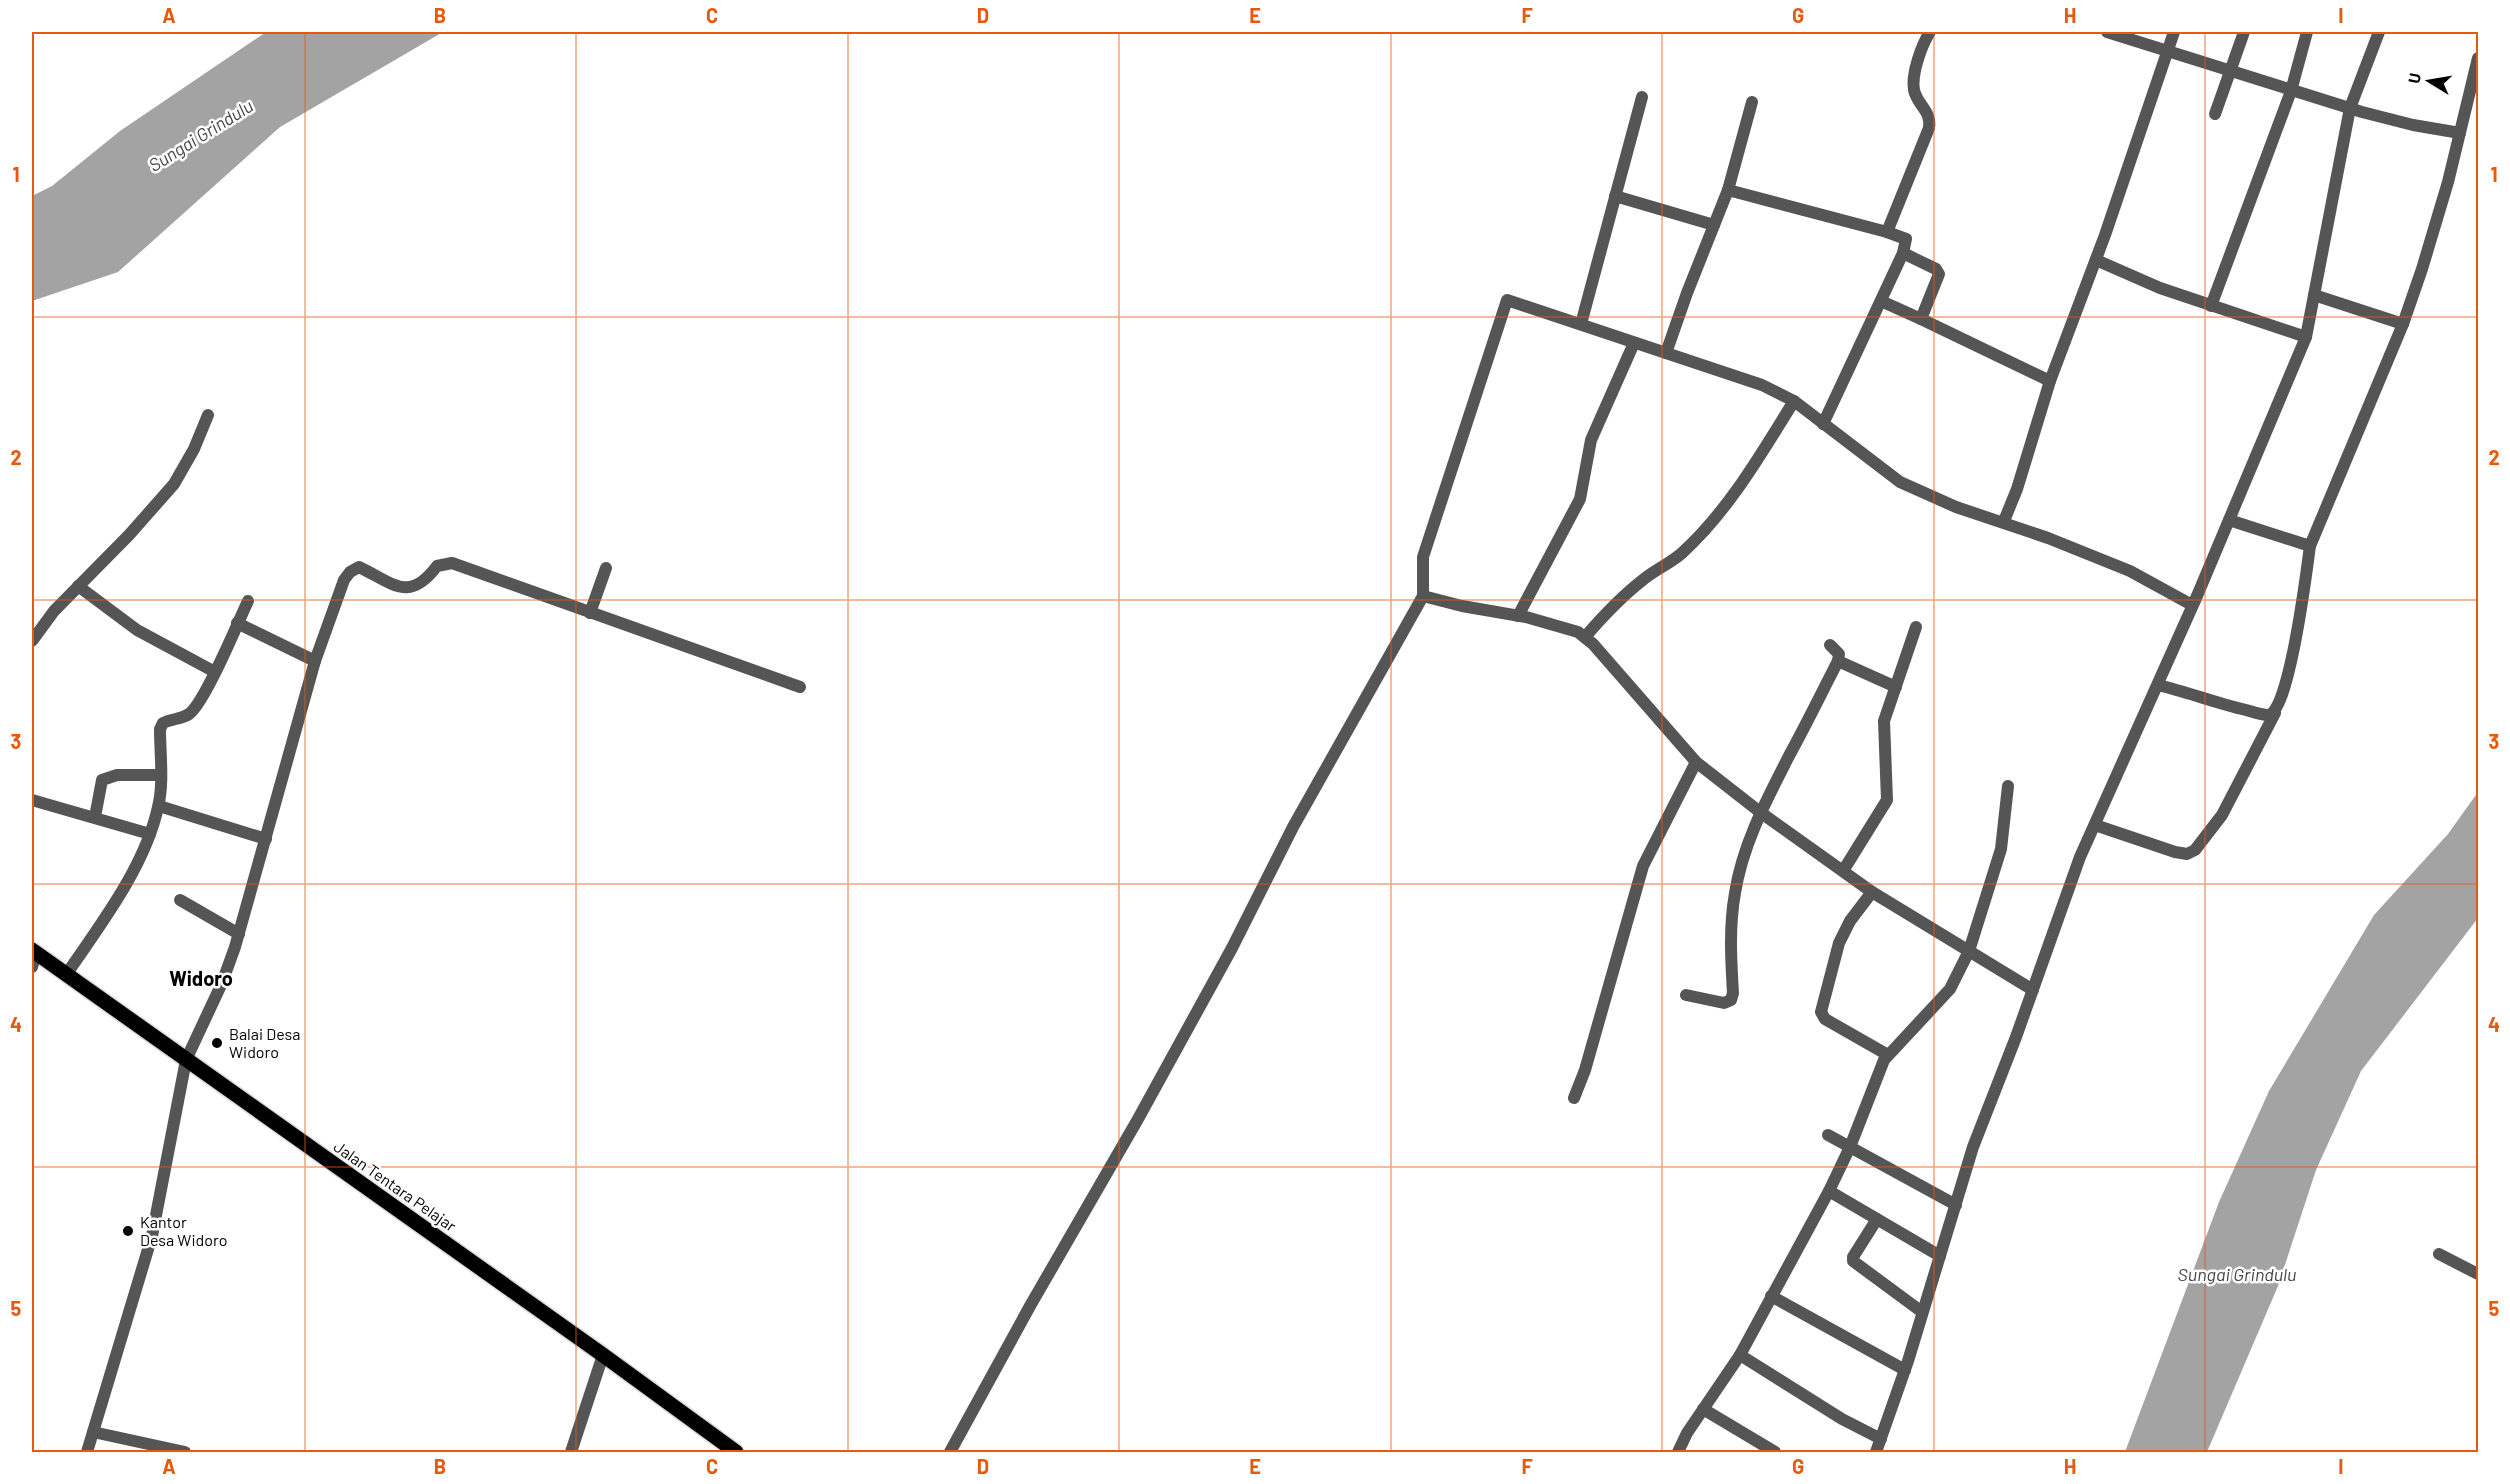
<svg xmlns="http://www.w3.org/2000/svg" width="2510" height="1484" font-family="Barlow,sans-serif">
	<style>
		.water { fill: #a3a3a3 }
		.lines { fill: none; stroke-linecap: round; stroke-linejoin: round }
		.primary-casing { stroke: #dbdbdb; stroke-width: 18 }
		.street { stroke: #555; stroke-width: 12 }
		.primary { stroke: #000; stroke-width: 15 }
		.grid { fill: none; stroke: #e8590c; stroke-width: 1.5; stroke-opacity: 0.55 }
		.poi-dot { fill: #000; stroke: #fff; stroke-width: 2 }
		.labels { text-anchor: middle; stroke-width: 5; stroke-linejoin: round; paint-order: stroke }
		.poi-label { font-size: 16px; fill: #000; stroke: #fff; text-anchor: start }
		.street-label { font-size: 16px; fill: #000; stroke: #fff }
		.water-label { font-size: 18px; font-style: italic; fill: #444; stroke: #fff }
		.quarter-label { font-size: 20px; font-weight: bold; fill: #000; stroke: #fff }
		.neatline { fill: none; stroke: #e8590c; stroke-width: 2 }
		.grid-label { font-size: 20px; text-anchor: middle; font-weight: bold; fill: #e8590c }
	</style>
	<rect width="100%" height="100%" fill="#fff"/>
	<g class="water">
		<path d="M266 32H443L280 127 118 272 32 301V196L52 186 120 131Z"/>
		<path d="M2478 792V918L2361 1071 2316 1170 2278 1286 2207 1452H2125L2219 1202 2269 1091 2374 915 2448 834Z"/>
	</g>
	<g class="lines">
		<defs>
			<path id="primary" d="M32 950 603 1355 736 1452"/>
		</defs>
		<use href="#primary" class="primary-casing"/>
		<g class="street">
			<path d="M2107 32 2362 112 2413 125 2460 133"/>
			<path d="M2215 114 2244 32"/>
			<path d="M1728 190 1887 232 1906 239 1903 253 1823 424"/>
			<path d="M1615 196 1714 225"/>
			<path d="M1887 232 1929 128C1932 111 1917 105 1914 90 1911 74 1922 44 1930 32"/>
			<path d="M1903 253 1936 269 1939 274 1921 319 2050 381"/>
			<path d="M2096 260 2160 288 2306 337"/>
			<path d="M2314 295 2403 324"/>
			<path d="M1881 301 1921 319"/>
			<path d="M2211 306 2291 91 2307 32"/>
			<path d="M1581 324 1642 97"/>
			<path d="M1666 353 1687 293 1728 190 1752 102"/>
			<path d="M2229 520 2310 546 2403 324 2422 269 2448 182 2478 58"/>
			<path d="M2004 521 2017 489 2050 381 2105 235 2174 32"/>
			<path d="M78 586 137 630 215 672"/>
			<path d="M1423 596 1462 606 1526 617 1578 632 1593 644 1696 762 1760 812 1872 892 2033 990"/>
			<path d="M590 613 606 568"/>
			<path d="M1518 616 1580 499 1591 440 1634 343"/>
			<path d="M237 623 315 661"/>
			<path d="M1585 637C1603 616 1622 596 1644 579 1656 569 1671 563 1682 553 1729 510 1761 454 1794 401"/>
			<path d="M32 641 54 611 129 535 174 484 194 449 208 415"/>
			<path d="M1830 645 1839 654 1838 661"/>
			<path d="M2158 685C2187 692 2216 703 2246 710 2253 712 2261 715 2268 715 2289 715 2307 568 2310 546"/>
			<path d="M32 800 150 834"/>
			<path d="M159 806 266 839"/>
			<path d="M95 817 102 780 117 775H160"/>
			<path d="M2095 825 2175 852 2187 854 2195 850 2222 815 2275 713"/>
			<path d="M1843 871 1887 800 1884 721 1916 627"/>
			<path d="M1872 892 1850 921 1839 943 1821 1012 1825 1019 1888 1055"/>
			<path d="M180 900 239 934"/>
			<path d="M32 967 36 953"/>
			<path d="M66 975C100 925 145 867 158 807 164 783 160 754 160 729L163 723C171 719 182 719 189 714 205 703 238 622 248 601"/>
			<path d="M1686 995 1724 1003 1731 1000 1733 993C1731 960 1729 926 1735 893 1743 843 1767 799 1790 754 1807 723 1822 692 1838 661L1896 687"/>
			<path d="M1574 1098 1585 1070 1643 866 1696 762"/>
			<path d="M1828 1135 1956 1205"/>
			<path d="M1829 1191 1940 1256"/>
			<path d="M1877 1219 1853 1257V1261L1922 1312"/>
			<path d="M2439 1254 2478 1274"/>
			<path d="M1771 1296 1905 1370"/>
			<path d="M1740 1355 1842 1419 1881 1439"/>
			<path d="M1703 1409 1775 1452"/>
			<path d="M93 1432 185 1452"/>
			<path d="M87 1452 152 1236 186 1060 222 983 235 947 315 661 344 580 350 572 359 567C394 584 409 603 437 566L452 563 800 687"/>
			<path d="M571 1452 603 1355"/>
			<path d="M950 1452 1030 1306 1138 1119 1232 948 1293 827 1423 596V557L1507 300 1762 385 1794 401 1900 482 1956 507 2048 538 2130 571 2192 605"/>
			<path d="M1678 1452 1687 1433 1740 1355 1829 1191 1850 1147 1884 1060 1950 989 1969 951 2001 849 2008 786"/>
			<path d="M1876 1452 1908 1361 1973 1147 2016 1037 2080 857 2197 596 2306 337 2350 108 2379 32"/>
		</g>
		<use href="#primary" class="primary"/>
	</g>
	<path class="grid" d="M305 32V1452M576 32V1452M848 32V1452M1119 32V1452M1391 32V1452M1662 32V1452M1934 32V1452M2205 32V1452M32 317H2478M32 600H2478M32 884H2478M32 1167H2478"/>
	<g class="poi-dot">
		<circle cx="217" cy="1043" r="6"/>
		<circle cx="128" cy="1231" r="6"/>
	</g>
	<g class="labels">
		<g class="poi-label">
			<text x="229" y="1040">Balai Desa<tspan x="229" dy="18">Widoro</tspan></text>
			<text x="140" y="1228">Kantor<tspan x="140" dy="18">Desa Widoro</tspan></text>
		</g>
		<g class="street-label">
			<text transform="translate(395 1186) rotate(35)" y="6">Jalan Tentara Pelajar</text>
		</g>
		<g class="water-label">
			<text transform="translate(201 136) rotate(-32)" y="6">Sungai Grindulu</text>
			<text x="2237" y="1281">Sungai Grindulu</text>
		</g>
		<g class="quarter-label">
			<text x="201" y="986">Widoro</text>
		</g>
	</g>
	<rect width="2510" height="1484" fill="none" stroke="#ffffff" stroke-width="66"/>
	<g transform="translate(2429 81) rotate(281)" stroke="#ffffff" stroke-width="4.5" paint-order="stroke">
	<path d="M0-4.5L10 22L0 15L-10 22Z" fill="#000000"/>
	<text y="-9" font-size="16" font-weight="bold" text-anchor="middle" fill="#000000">U</text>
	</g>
	<rect x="33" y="33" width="2444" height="1418" class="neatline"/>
	<g class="grid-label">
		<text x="169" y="23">A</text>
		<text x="440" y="23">B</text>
		<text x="712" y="23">C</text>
		<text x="983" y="23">D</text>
		<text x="1255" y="23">E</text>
		<text x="1527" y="23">F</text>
		<text x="1798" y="23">G</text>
		<text x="2070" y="23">H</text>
		<text x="2341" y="23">I</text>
		<text x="16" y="182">1</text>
		<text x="2494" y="182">1</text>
		<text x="16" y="465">2</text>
		<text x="2494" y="465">2</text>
		<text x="16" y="749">3</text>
		<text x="2494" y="749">3</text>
		<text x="16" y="1032">4</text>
		<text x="2494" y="1032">4</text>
		<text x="16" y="1316">5</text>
		<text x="2494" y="1316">5</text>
		<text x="169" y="1474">A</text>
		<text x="440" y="1474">B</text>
		<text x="712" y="1474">C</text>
		<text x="983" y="1474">D</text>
		<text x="1255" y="1474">E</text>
		<text x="1527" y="1474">F</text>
		<text x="1798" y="1474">G</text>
		<text x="2070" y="1474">H</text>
		<text x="2341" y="1474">I</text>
	</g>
</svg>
